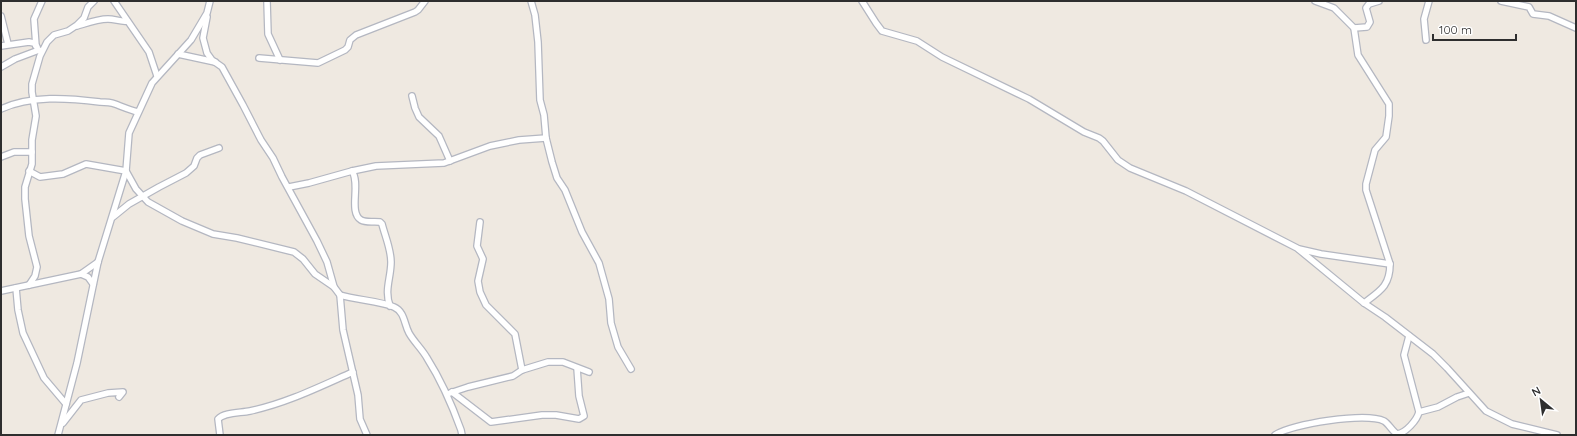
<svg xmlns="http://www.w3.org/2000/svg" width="1577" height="436" font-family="Quicksand,sans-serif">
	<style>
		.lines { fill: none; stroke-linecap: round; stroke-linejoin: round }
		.street-casing { stroke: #b4b7c1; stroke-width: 8 }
		.street { stroke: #fff; stroke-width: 5.5 }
	</style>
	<rect width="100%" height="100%" fill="#efe9e1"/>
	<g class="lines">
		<defs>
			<g id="street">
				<path d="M114 1 149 52 157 76"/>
				<path d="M267 1 268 34 280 60"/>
				<path d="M531 1 535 15 538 42 540 100 544 115 546 138 552 162 557 178 565 190 582 232 599 263 609 299 611 323 618 347 631 369"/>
				<path d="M862 1 876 23 882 31 917 41 942 57 1029 99 1084 132 1099 138 1103 141 1118 160 1130 168 1186 191 1297 248 1364 303 1385 317 1433 354 1447 368 1486 411 1512 424 1557 435"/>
				<path d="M1315 1 1334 8 1354 28 1358 55 1389 104V116L1386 137 1375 150 1366 184V190L1390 264C1390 286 1380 291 1364 303"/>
				<path d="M1501 1 1529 7 1533 14 1549 16 1576 28"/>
				<path d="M1 16 8 44"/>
				<path d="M207 17 203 38 207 53 212 60 222 67 243 105 261 140 273 158 282 177 317 241 327 262 334 287 340 295 343 330 358 395 360 419 367 435"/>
				<path d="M77 26C87 23 98 19 108 19 115 19 121 22 127 21"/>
				<path d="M1354 28 1367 27 1370 22 1366 8 1369 4 1379 1"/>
				<path d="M1426 40 1424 19 1429 1"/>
				<path d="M1 46 29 42 34 43 37 47"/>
				<path d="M36 46 34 19 42 1"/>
				<path d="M178 54 215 62"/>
				<path d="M259 58 318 63 345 50 348 47 350 40 356 35 415 12 418 10 425 1"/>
				<path d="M1 67 15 59 39 50"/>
				<path d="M412 96 415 108 419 117 439 136 450 161"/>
				<path d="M1 109C31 95 68 98 100 102 104 102 110 102 115 104 123 107 130 110 138 112"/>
				<path d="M1 157 14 152H32"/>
				<path d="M29 171 40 177 63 174 86 164 126 171 136 189 148 202 182 221 213 234 237 238 294 252 303 259 315 274 334 287"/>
				<path d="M352 171C361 184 348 212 361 220 366 223 374 221 380 222L382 224C385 236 391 249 391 262 391 278 384 290 390 306"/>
				<path d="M289 187 309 183 352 171 376 166 444 163 490 146 519 140 546 138"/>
				<path d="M113 217 129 204 159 187 186 173 194 166 197 158 200 155 219 148"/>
				<path d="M480 222 477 246 483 259 478 281 480 292 486 305 515 334 522 370"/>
				<path d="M1299 249 1321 254 1390 264"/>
				<path d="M81 274 88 277 93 284"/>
				<path d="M29 285 35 276 37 267 29 236 25 199V187L32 164V140L36 116 32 92V84L40 56 47 42 54 35 68 31 77 25 84 18 88 7 94 1"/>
				<path d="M16 288 18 310 23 333 44 378 66 404"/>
				<path d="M1 291 81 274 98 262"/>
				<path d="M340 295C356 300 380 301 394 307 405 312 404 324 409 333 414 342 422 349 427 358 441 380 452 405 461 430L462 435"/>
				<path d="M452 392 491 422 542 415H556L579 419 584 416 579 396 577 368"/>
				<path d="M450 393 468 387 513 376 522 370 548 362H563L589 372"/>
				<path d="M1419 412 1438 407 1457 397 1469 393"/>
				<path d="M63 423 81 400 108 393 123 392 119 397"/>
				<path d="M58 435 77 363 98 262 126 171 129 133 152 83 191 40 207 13 210 1"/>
				<path d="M220 435 218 419C224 412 241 413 250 411 287 403 319 387 353 372"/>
				<path d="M1275 435C1291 424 1366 412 1384 421 1389 424 1392 431 1397 434 1406 433 1417 420 1419 412L1404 355 1409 336"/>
			</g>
		</defs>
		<use href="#street" class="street-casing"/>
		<use href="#street" class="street"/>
	</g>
	<rect width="1577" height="436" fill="none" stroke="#2e2e2e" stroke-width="4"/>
	<g transform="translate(1541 400) rotate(331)" stroke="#ffffff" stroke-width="3" paint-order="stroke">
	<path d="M0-3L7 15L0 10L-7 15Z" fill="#2e2e2e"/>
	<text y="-6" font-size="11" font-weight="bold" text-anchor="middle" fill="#2e2e2e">N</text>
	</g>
	<path d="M1433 34v6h83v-6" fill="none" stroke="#2e2e2e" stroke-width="2"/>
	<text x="1439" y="34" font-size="12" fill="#2e2e2e" stroke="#ffffff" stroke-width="3" paint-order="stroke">100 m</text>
</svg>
